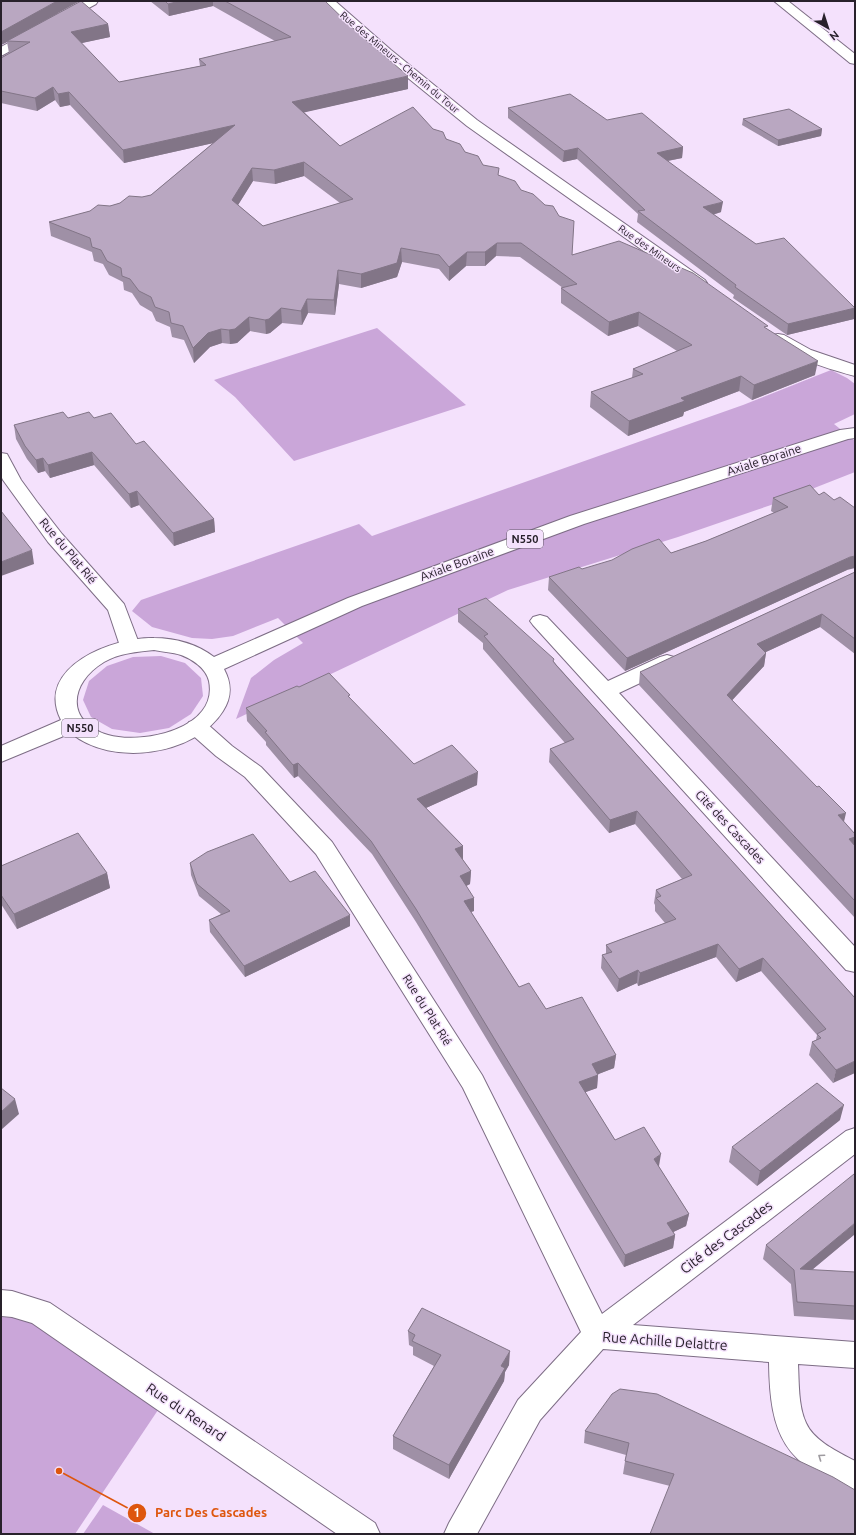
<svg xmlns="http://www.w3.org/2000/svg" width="856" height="1535" font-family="Ubuntu,sans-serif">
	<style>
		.green { fill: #caa6d9 }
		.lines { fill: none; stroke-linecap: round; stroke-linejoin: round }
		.minor-casing { stroke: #7d6d85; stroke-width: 2 }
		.primary-casing { stroke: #7d6d85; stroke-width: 2 }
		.minor { fill: #fff; fill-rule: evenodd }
		.primary { fill: #fff; fill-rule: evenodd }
		.wall { fill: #9f90a6; fill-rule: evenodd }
		.shaded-wall { fill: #827587 }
		.building { fill: #b9a7c1; stroke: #827587; fill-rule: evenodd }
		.oneway { stroke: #9e9ba0 }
		.labels { text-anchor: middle; stroke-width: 3; stroke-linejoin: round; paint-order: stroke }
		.far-street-label { font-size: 10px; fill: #28212b; stroke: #f4e1fc }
		.shield { fill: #f4e1fc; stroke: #655b6a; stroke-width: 1 }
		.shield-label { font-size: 11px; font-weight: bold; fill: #28212b }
		.street-label { font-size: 12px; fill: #28212b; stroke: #f4e1fc }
		.near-street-label { font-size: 14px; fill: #28212b; stroke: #f4e1fc }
		.leader { fill: none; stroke: #de560e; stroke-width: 1.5 }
		.callout-dot { fill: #de560e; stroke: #f4e1fc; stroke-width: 1.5 }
		.mark-label { font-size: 12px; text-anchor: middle; font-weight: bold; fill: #fff }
		.callout-label { font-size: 13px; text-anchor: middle; font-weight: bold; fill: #de560e; stroke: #f4e1fc; stroke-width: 3; stroke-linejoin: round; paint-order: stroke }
	</style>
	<rect width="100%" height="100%" fill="#f4e1fc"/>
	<g class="green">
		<path d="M377 328 466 405 294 461 235 397 214 380Z"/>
		<path d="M831 370 847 378 855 384V414L834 424 855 441V472L771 505 678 537 508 590 236 719 251 678 274 660 303 643 278 618 233 636 212 639 192 638 152 627 132 611 141 600 359 524 372 536 743 405Z"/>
		<path d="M161 656 185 663 201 678 203 696 191 714 169 728 140 733 112 729 91 717 83 700 89 681 107 666 133 657Z"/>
		<path d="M1 1317 29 1319 160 1407 75 1534H1Z"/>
		<path d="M103 1505 155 1534H83Z"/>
	</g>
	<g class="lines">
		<defs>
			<g id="minor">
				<path d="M83 1H98L96 4 1 56V47Z"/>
				<path d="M322 1H335L391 50 477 120 705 280 707 283 705 286 699 288 693 286 467 126 381 56Z"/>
				<path d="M774 1H788L855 54V64L850 63Z"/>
				<path d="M778 334 784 335 811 350 855 365V376C835 371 781 355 770 339L772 335Z"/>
				<path d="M1 453 7 454 21 480 37 502 62 534 124 604 140 646 137 651 130 652 123 651 120 646 108 610 48 542 3 480 1 476Z"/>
				<path d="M540 615 547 617 608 681 660 657 667 655 674 657 677 662 674 667 619 693 855 947V972L846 970 533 625 530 621 533 617Z"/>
				<path d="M197 720 205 722 232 746 261 767 332 842 482 1075 602 1314 846 1131 855 1128V1154L633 1325 855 1342V1368L798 1364C799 1382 798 1406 806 1423 814 1441 838 1452 855 1461V1492C784 1464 770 1436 769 1362L603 1349 540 1420 477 1534H444L449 1523 518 1400 581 1332 463 1088 316 854 245 777 216 756 189 732 186 727 189 722Z"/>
				<path d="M1 1290 12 1291 50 1303 375 1523 380 1534H337L32 1323 12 1317 1 1316Z"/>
			</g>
			<path id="primary" d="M855 428V438L848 439 584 524 362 606 224 669C232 684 232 697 223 711 195 756 111 767 71 733L1 762V746L61 720C34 667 113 637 154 638 175 638 197 644 214 657L348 598 570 516 840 430ZM154 650C163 652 172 652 181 655 192 659 206 668 209 681 219 729 142 745 108 735 65 722 69 683 104 662 120 653 136 652 154 650Z"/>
		</defs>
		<use href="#minor" class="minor-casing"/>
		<use href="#primary" class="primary-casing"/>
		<use href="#minor" class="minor"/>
		<use href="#primary" class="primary"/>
	</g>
	<g class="wall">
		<path d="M1 1 108 24 110 37 81 43 119 82 200 66 199 59 275 41 213 6 169 16 150 1H325L408 89 304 112 340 146 433 129 483 165 521 190 572 255 767 329 815 375 752 400 739 391 684 412 683 416 628 436 590 407 591 392 632 378 633 369 677 351 638 326 608 336 561 303V288H563L520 257 496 256 485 266H466L449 281 439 269 402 262 397 277 361 288 339 284 335 315 308 313 302 325 282 323 270 333 266 334 250 331 237 343 230 344 222 343 210 347 194 363 184 340 172 337 170 327 156 321 152 312 140 305 132 293 124 290 123 282 109 275 103 264 94 261 92 252 51 236 49 222 151 195 213 143 124 163 70 105 60 107 55 100 37 111 1 103V58L9 53 7 42 1 45ZM304 176 340 203 263 226 238 205 253 181 275 184Z"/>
		<path d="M508 108 607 120 683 147 682 158 668 161 721 212 713 215 756 244 855 308 854 319 787 335 733 298 734 295 637 222 638 214 577 159 563 162 508 118Z"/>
		<path d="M743 119 822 129 821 136 778 146 742 125Z"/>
		<path d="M68 418H94L136 444 214 519 215 532 174 546 139 505 131 508 94 465 50 478 45 471 38 473 27 459 16 439 14 425Z"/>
		<path d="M810 485 847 570 625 671 548 590 549 577 582 569 671 553 706 541 774 513 771 511 773 498Z"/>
		<path d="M855 572V654L820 627 766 652 764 666 732 700 855 834V918L639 685 640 672Z"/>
		<path d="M458 609 554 662 855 998 833 1083 809 1055 812 1042 816 1040 817 1035 761 971 736 982 716 957 638 986 637 983 617 992 601 968 602 955 606 954V945L665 923 655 911V905L654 903 656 890 682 879 635 824 609 833 549 762 550 749 565 743 483 649V643L458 622Z"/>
		<path d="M299 687 350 699 414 764 477 785 426 808 463 846 462 859 471 871 470 884 466 886 474 911 471 912 519 987 546 1009 616 1055 614 1068 598 1074 597 1088 585 1092 615 1140 659 1166V1167L689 1214 686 1226 673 1232 675 1235 673 1248 624 1267 416 922 372 854 298 776 294 778 266 745V742L247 721 246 708Z"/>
		<path d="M190 863 290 882 350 926 245 977 210 932 209 920 221 914 199 896 191 875Z"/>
		<path d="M1 866 107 873 110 888 17 929 1 904Z"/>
		<path d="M840 1120 757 1186 729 1162 732 1147Z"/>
		<path d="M855 1234 812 1270 855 1272V1320L794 1316 791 1284 763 1259 766 1245Z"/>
		<path d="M408 1331 509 1365 505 1372 504 1381 449 1479 393 1449V1436L434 1366 413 1355V1347L409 1345Z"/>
		<path d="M700 1414 651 1531 670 1486 623 1474 626 1455 584 1443 585 1431Z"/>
	</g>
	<g class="shaded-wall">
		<path d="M57 1H80L7 41V42L1 45V32Z"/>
		<path d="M180 1H213V6L169 16 168 4Z"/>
		<path d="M108 24 110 37 73 45 71 32Z"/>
		<path d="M408 76V89L293 115 292 102Z"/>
		<path d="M53 87 55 100 37 111 35 98Z"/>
		<path d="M69 92 70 105 60 107 58 94Z"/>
		<path d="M235 125 236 138 124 163 123 150Z"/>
		<path d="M822 129 821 136 778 146V140Z"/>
		<path d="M683 147 682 158 656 163 657 153Z"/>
		<path d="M578 148 577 159 563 162 564 151Z"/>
		<path d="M304 162V176L275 184 274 170Z"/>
		<path d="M252 168 253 181 233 213 232 200Z"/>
		<path d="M723 202 721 212 701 218 703 207Z"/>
		<path d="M497 243 496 256 485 266V252Z"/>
		<path d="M401 248 402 262 397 277 361 288V274Z"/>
		<path d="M467 252 466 266 449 281V267Z"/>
		<path d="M338 270 339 284 335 315 334 300Z"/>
		<path d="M307 299 308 313 302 325 301 311Z"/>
		<path d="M281 308 282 323 270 333 266 334 265 320Z"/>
		<path d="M855 308 854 319 787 335 788 324Z"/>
		<path d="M639 312 638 326 608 336 609 322Z"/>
		<path d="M249 317 250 331 237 343 230 344 229 330Z"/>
		<path d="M221 329 222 343 210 347 194 363 193 348 208 333Z"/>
		<path d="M818 361 815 375 752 400 754 385Z"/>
		<path d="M741 376 739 391 684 412 683 416 628 436 629 421 681 398Z"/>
		<path d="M92 452 94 465 50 478 48 465Z"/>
		<path d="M43 458 45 471 38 473 36 460Z"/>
		<path d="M137 491 139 505 131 508 129 494Z"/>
		<path d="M214 519 215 532 174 546 173 533Z"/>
		<path d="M32 550 34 564 1 576V562Z"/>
		<path d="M855 556V568L847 570 625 671 627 658 850 557Z"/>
		<path d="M822 614 820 627 755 657 757 644Z"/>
		<path d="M766 653 764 666 725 708 727 695Z"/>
		<path d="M298 763V776L294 778 293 765Z"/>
		<path d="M478 772 477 785 417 812V799Z"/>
		<path d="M637 811 635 824 609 833 610 820Z"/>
		<path d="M846 813 843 826 838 815Z"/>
		<path d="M855 837V846L849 839Z"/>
		<path d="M463 846V859L455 862V849Z"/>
		<path d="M471 871 470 884 460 889V876Z"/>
		<path d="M107 873 110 888 17 929 14 914Z"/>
		<path d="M474 898V911L464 914V901Z"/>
		<path d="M350 915V926L245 977 244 966Z"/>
		<path d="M718 944 716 957 638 986 640 973Z"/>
		<path d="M763 958 761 971 736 982 739 969Z"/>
		<path d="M638 970 637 983 617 992 619 979Z"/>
		<path d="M616 1055 614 1068 591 1077 592 1064Z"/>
		<path d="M855 1061V1073L833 1083 836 1070Z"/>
		<path d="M598 1075 597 1088 578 1095 579 1082Z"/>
		<path d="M15 1099 19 1114 1 1130V1112Z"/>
		<path d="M844 1105 840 1120 757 1186 760 1171Z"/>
		<path d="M661 1154 659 1166 652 1172 654 1159Z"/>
		<path d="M689 1214 686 1226 665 1236 667 1223Z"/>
		<path d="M855 1223V1234L796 1283 800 1269Z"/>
		<path d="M675 1235 673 1248 624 1267 625 1255Z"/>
		<path d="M510 1351 509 1365 505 1372 504 1381 449 1479V1465L501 1366Z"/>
	</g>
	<g class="building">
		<path d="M1 1H57L1 32Z"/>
		<path d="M81 1 108 24 71 32 119 82 206 65 199 59 291 37 225 1H325L358 33 408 76 292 102 340 146 413 107 433 129 443 132 446 139 460 144 465 152 478 156 483 165 499 168 498 175 515 181 521 190 533 194 545 205 553 206 559 216 574 221 572 255 619 241 693 273 768 326 764 327 818 361 754 385 741 376 681 398 685 401 629 421 591 392 643 374 633 369 692 345 639 312 609 322 561 288 577 284 521 243H497L485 252H467L449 267 439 255 401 248 397 263 361 274 338 270 334 300 307 299 301 311 281 308 269 319 265 320 249 317 235 329 229 330 221 329 208 333 193 348 183 326 171 323 169 312 155 307 151 297 139 291 130 279 122 276 121 268 107 261 101 250 92 247 90 238 49 222 90 211 98 205 110 206 120 203 129 196 142 197 151 195 235 125 123 150 69 92 58 94 53 87 35 98 1 91V58L30 42 7 41ZM304 162 353 199 263 226 232 200 252 168 274 170Z"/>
		<path d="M165 1H180L168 4Z"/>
		<path d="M570 94 607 120 642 113 683 147 657 153 723 202 703 207 756 244 784 238 855 308 788 324 735 287 736 285 638 211 645 210 578 148 564 151 508 108Z"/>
		<path d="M789 109 822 129 778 140 743 119Z"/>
		<path d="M63 412 68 418 89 412 94 418 111 413 136 444 144 441 214 519 173 533 137 491 129 494 92 452 48 465 43 458 36 460 25 446 14 425Z"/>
		<path d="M810 485 819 495 824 492 834 500 840 497 855 508V556L850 557 627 658 549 577 579 567 582 569 612 560 632 549 659 539 671 553 706 541 788 507 773 498Z"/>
		<path d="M1 511 32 550 1 562Z"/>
		<path d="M855 572V639L822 614 757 644 766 653 727 695 817 787 819 786 846 813 838 815 855 834V837L849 839 855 846V901L640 672Z"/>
		<path d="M486 598 554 659 553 661 556 665 855 998V1061L836 1070 812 1042 821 1038 817 1034 826 1029 763 958 739 969 718 944 640 973 638 970 619 979 602 955 612 952 606 945 676 919 656 898 661 896 656 890 692 875 637 811 610 820 550 749 574 739 484 636 488 634 458 609Z"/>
		<path d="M329 673 350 695 348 696 414 764 452 745 478 772 417 799 463 846 455 849 471 871 460 876 474 898 464 901 519 987 529 983 546 1009 582 997 616 1055 592 1064 598 1075 579 1082 615 1140 644 1127 661 1154 654 1159 689 1214 667 1223 675 1235 625 1255 416 909 371 841 298 763 293 765 265 732 267 731 246 708 297 686 299 687Z"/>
		<path d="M78 833 107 873 14 914 1 895V866Z"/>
		<path d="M253 834 290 882 315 871 350 915 244 966 209 920 230 911 197 884 190 863 207 852Z"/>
		<path d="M817 1083 844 1105 760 1171 732 1147Z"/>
		<path d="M1 1088 15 1099 1 1112Z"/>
		<path d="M854 1174 855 1175V1223L800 1269 855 1272V1306L797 1302 794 1270 766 1245Z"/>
		<path d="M422 1308 510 1351 501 1366 505 1368 449 1465 393 1436 441 1355 412 1341 415 1335 408 1331Z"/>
		<path d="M620 1389 657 1394 833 1477 855 1490V1534H650L674 1474 625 1461 629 1443 585 1431 612 1394Z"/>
	</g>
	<defs><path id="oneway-chevron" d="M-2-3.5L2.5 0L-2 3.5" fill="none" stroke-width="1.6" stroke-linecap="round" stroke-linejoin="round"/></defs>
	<use class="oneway" href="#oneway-chevron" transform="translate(821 1457) rotate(-145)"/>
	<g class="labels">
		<g class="far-street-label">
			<text transform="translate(400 62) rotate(40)" y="4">Rue des Mineurs - Chemin du Tour</text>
			<text transform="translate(650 248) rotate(35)" y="4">Rue des Mineurs</text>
		</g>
		<g class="shield">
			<rect x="507" y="530" width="36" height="18" rx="3"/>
			<rect x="62" y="719" width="36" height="18" rx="3"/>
		</g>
		<g class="shield-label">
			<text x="525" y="543">N550</text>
			<text x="80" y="732">N550</text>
		</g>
		<g class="street-label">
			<text transform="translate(764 460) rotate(-18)" y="4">Axiale Boraine</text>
			<text transform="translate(68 551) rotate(50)" y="4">Rue du Plat Rié</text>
			<text transform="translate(457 564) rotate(-20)" y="4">Axiale Boraine</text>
			<text transform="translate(730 827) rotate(47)" y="4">Cité des Cascades</text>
			<text transform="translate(427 1010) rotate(58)" y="4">Rue du Plat Rié</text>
		</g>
		<g class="near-street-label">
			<text transform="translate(726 1237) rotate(-37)" y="5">Cité des Cascades</text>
			<text transform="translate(665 1341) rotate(4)" y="5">Rue Achille Delattre</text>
			<text transform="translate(186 1412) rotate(34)" y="5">Rue du Renard</text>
		</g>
	</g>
	<path class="leader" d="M59 1471L137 1513"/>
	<g class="callout-dot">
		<circle cx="59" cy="1471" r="4"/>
		<circle cx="137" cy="1513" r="10"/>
	</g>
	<g class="mark-label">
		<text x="137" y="1517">1</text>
	</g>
	<g class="callout-label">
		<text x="211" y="1517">Parc Des Cascades</text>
	</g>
	<rect width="856" height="1535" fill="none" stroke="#28212b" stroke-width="4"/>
	<g transform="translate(828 28) rotate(141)" stroke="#f4e1fc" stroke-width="3" paint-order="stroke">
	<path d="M0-3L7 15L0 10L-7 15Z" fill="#28212b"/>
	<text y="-6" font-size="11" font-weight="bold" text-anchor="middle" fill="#28212b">N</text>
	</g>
</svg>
